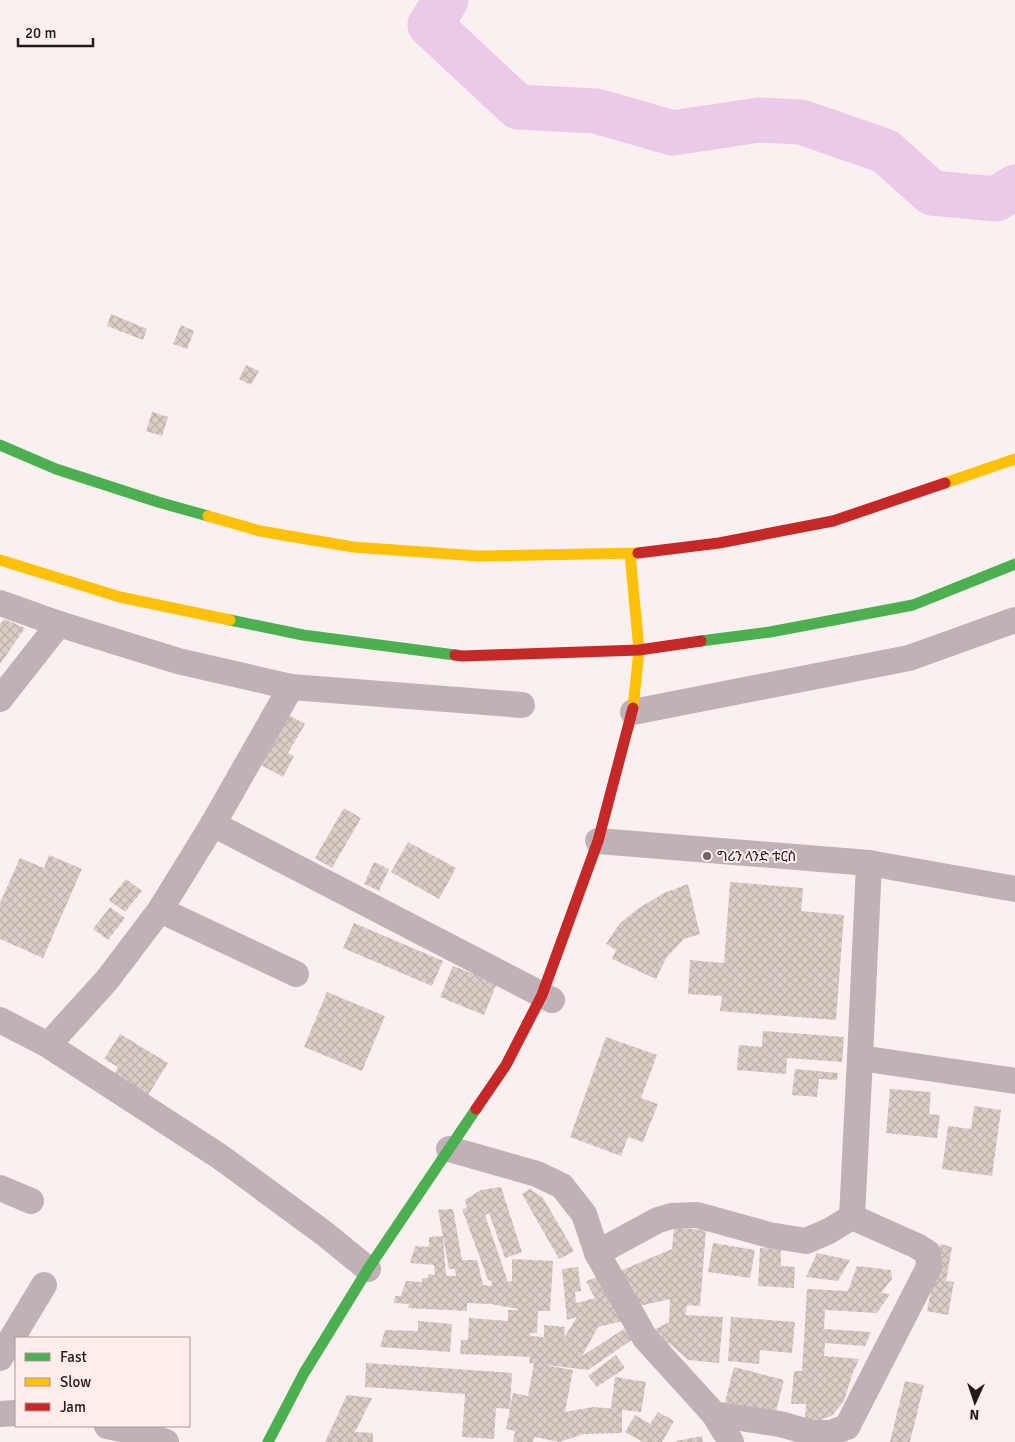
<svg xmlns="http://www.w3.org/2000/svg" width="1015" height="1442" font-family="Signika,'Noto Sans Ethiopic',sans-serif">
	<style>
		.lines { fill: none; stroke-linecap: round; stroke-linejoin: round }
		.river { stroke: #eacae9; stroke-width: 45 }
		.building { fill: url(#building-cross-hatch); fill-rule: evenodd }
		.street { stroke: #c0b1b6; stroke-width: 26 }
		.fast { stroke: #4caf50; stroke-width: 11 }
		.slow { stroke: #ffc107; stroke-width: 11 }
		.jam { stroke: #c62828; stroke-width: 11 }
		.poi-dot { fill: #6e6463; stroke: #feedeb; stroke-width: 2 }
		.labels { text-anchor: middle; stroke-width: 4; stroke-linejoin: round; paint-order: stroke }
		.poi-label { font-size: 14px; fill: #231918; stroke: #feedeb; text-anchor: start }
	</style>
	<defs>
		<pattern id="building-cross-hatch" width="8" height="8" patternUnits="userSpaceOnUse" patternTransform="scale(1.25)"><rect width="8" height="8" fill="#dbcdc6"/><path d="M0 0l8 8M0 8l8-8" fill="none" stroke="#bcafa9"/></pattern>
	</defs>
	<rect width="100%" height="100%" fill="#faf0ef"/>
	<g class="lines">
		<path class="river" d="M446 0 430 25 518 107 596 111 673 133 759 120 801 122 885 151 932 193 996 199 1015 187"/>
	</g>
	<g class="building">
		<path d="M111 314 147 329 143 340 107 326Z"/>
		<path d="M181 325 194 331 187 349 173 344Z"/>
		<path d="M246 365 259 371 251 385 239 379Z"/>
		<path d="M152 412 168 417 162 436 146 431Z"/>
		<path d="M4 619 25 628 0 664V624Z"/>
		<path d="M287 714 305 724 288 753 294 756 283 777 259 764Z"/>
		<path d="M344 808 361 818 332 868 315 858Z"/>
		<path d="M408 842 456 868 439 899 391 872Z"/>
		<path d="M49 855 82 869 43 958 0 939V903L20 858 44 868Z"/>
		<path d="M374 862 389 869 379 891 364 884Z"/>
		<path d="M126 879 142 891 125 912 109 900Z"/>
		<path d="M730 882 803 888 801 911 844 915 836 1020 720 1011 722 996 688 994 690 960 724 963Z"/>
		<path d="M688 884 700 934 684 939 666 958 656 979 612 959 616 950 606 944 619 924 639 908 664 893Z"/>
		<path d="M110 907 125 918 108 940 93 929Z"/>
		<path d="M354 923 443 961 432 986 343 948Z"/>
		<path d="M453 966 497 983 484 1015 440 997Z"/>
		<path d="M327 992 385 1016 362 1071 304 1047Z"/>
		<path d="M763 1031 844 1037 842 1062 787 1058 786 1074 737 1070 739 1045 762 1047Z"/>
		<path d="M120 1034 168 1063 145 1100 112 1079 118 1067 104 1059Z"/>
		<path d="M606 1037 657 1055 641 1098 658 1104 643 1142 628 1137 621 1156 570 1137Z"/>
		<path d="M795 1069 838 1073 837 1080 819 1079 817 1097 792 1095Z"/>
		<path d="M890 1089 931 1092 929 1114 940 1115 937 1138 886 1133Z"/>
		<path d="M974 1106 1001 1110 992 1176 942 1169 948 1126 971 1129Z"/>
		<path d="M501 1187 522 1252 505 1258 489 1213 485 1215 508 1282 512 1281V1259L553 1261 550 1311H538L537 1333H530V1336L544 1337V1325L565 1327 564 1338 577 1317 567 1320 562 1269 578 1267 581 1291 575 1292 576 1303 595 1298 586 1281 598 1277 623 1321 598 1327 582 1356 624 1329 633 1339 588 1370 539 1364 573 1370 565 1412 593 1407 618 1409 611 1408 615 1377 646 1382 641 1412 622 1410V1433L584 1434 559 1442 534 1437 533 1442H513L515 1431 506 1429 510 1409 496 1408 494 1439 462 1437 465 1394 365 1387 366 1363 512 1373 510 1409 513 1393 528 1396 534 1363 529 1364 530 1357 460 1354 461 1340H468L469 1318 508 1321V1310H518V1309L491 1304 467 1303V1311L408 1308 409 1304 394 1303 395 1296H401L406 1281 422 1282V1278H428V1274L435 1275 434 1265 410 1263 415 1246 429 1247V1237L443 1236 438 1210 453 1209 462 1260H477L483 1285 491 1286 492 1281 488 1280 462 1209 467 1208 465 1200 481 1190ZM443 1236 449 1269H455L456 1276H446Z"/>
		<path d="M530 1189 543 1198 574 1251 559 1259 522 1194Z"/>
		<path d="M674 1228 706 1230 700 1306 687 1305 685 1315 723 1317 719 1363 688 1360 669 1343 659 1346 650 1332 669 1322 670 1299 635 1307 615 1273 672 1249Z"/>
		<path d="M713 1243 755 1250 750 1278 708 1272Z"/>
		<path d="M940 1244 952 1247 946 1281 954 1282 948 1315 927 1311Z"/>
		<path d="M760 1248 781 1249V1266L795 1267 794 1288 758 1286Z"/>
		<path d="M817 1253 850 1260 838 1281 806 1277Z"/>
		<path d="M857 1266 891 1270 892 1279 881 1293 890 1294 877 1313 825 1310 824 1329 871 1332 865 1346 825 1343 824 1356 859 1359 852 1375 844 1401 833 1415 818 1421 805 1420 806 1404H791L794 1371H802L807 1289 848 1291Z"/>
		<path d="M731 1317 795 1322 792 1353 760 1350 759 1364 728 1361Z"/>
		<path d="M418 1321 452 1324 450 1352 380 1347 385 1330 418 1331Z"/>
		<path d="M616 1355 625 1368 597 1387 588 1376Z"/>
		<path d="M734 1367 784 1380 775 1415 725 1402Z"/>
		<path d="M905 1381 924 1385 910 1442H890Z"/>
		<path d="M347 1395 372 1398 355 1432 373 1433V1442H325Z"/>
		<path d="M658 1412 674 1421 662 1442H643L625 1432 635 1415 650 1424Z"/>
		<path d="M702 1436 703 1442H676V1441Z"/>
	</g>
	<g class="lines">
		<g class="street">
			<path d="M0 603 59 624 178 661 291 687 522 705"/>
			<path d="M291 687 213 824 552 1000"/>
			<path d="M0 699 59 624"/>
			<path d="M633 712 909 658 1015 620"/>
			<path d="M213 824 160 910 107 980 48 1045 219 1156 325 1234 368 1269"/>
			<path d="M598 841 869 863 1015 889"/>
			<path d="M869 863 860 1058 1015 1081"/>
			<path d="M160 910 296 974"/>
			<path d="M0 1020 48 1045"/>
			<path d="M449 1149 537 1174 562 1186 584 1214 597 1253 645 1338 714 1414 780 1424 812 1433H831L847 1427 929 1267 928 1253 917 1246 852 1217 860 1058"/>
			<path d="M0 1188 31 1201"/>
			<path d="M597 1253 658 1220 672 1216 697 1215 769 1235 806 1241 829 1231 852 1217"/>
			<path d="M0 1358 44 1285"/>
			<path d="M0 1414 16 1413"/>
			<path d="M714 1414 731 1442"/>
			<path d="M107 1426 130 1431 166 1442"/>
		</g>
		<g class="fast">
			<path d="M0 445 56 469 158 502 208 516"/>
			<path d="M230 620 303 635 455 655"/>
			<path d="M701 641 770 632 913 605 1015 564"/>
			<path d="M268 1442 304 1373 368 1269 476 1109"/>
		</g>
		<g class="slow">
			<path d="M945 483 1015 459"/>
			<path d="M208 516 260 531 353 547 478 556 638 553"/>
			<path d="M630 554 639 650 633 708"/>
			<path d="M0 560 120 597 230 620"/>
		</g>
		<g class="jam">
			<path d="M638 553 719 543 833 521 945 483"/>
			<path d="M455 655 462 656 639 650 701 641"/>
			<path d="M476 1109 506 1065 542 995 598 841 633 708"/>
		</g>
	</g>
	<circle class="poi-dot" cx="707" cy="856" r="5"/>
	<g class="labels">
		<g class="poi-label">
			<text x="717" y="861">ግሪን ላንድ ቱርስ</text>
		</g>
	</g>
	<rect x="15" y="1337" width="175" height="90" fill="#feedeb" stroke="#a69897"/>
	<rect x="25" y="1353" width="25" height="8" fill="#4caf50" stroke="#a69897"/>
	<text x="60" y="1362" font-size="15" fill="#231918">Fast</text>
	<rect x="25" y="1378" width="25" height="8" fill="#ffc107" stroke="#a69897"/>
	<text x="60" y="1387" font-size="15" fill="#231918">Slow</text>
	<rect x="25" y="1403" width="25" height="8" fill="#c62828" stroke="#a69897"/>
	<text x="60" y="1412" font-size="15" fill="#231918">Jam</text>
	<g transform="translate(975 1402) rotate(183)" stroke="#feedeb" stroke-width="4" paint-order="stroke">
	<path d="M0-4L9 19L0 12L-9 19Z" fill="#231918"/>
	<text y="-8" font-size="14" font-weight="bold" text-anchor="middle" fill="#231918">N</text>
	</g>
	<path d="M18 38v8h75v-8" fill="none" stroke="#231918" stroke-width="2.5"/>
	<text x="25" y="38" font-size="15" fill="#231918" stroke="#feedeb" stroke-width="4" paint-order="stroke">20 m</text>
</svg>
